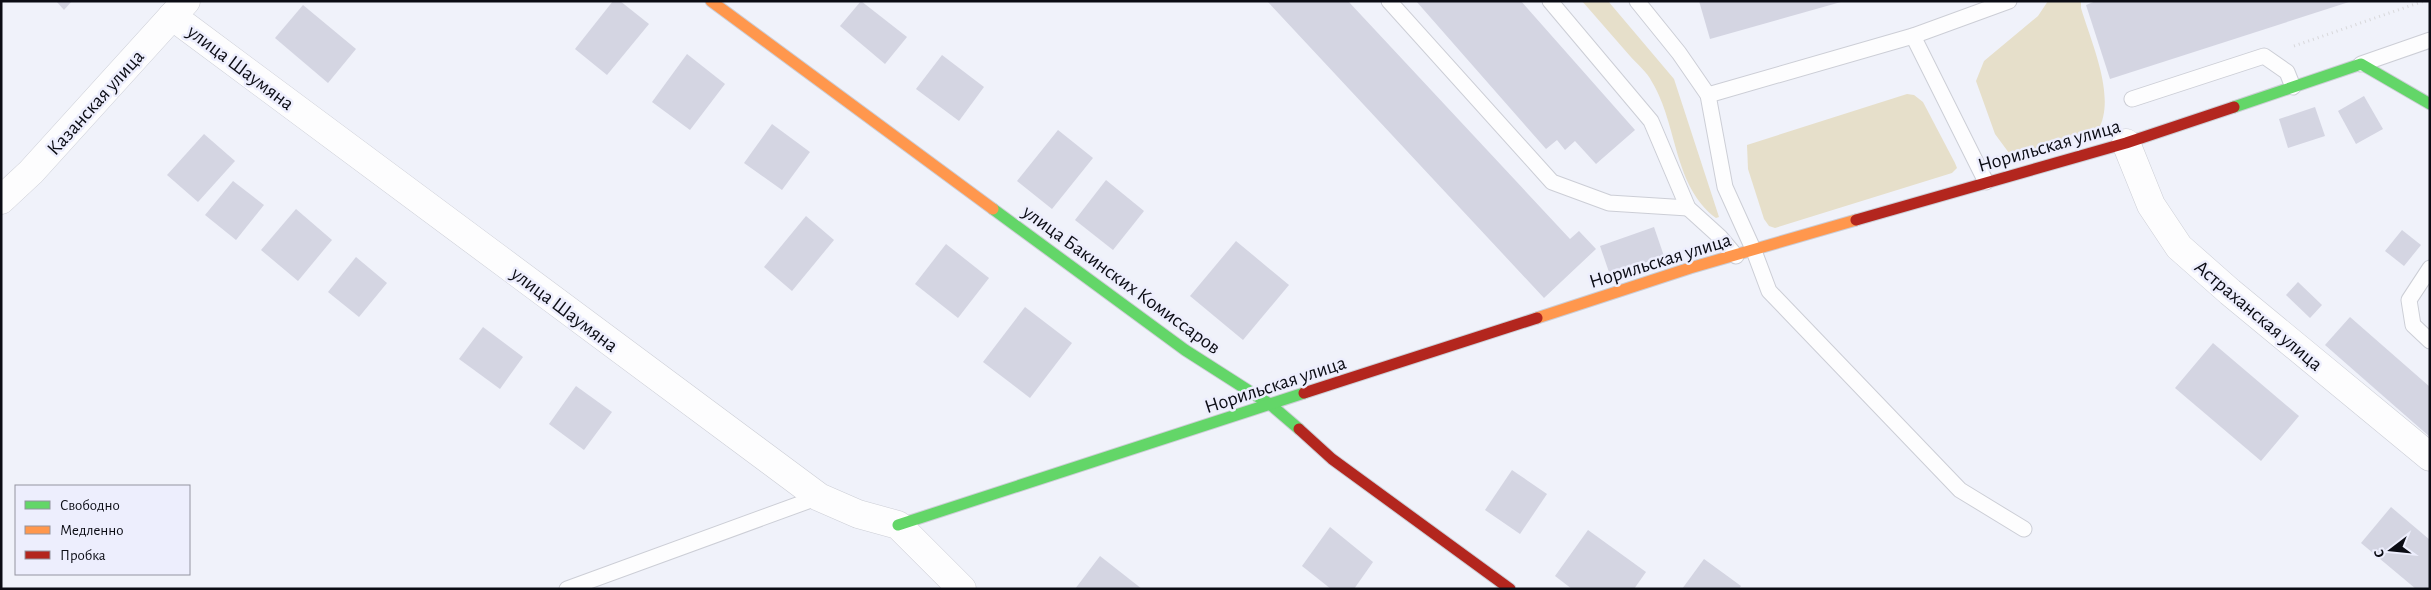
<svg xmlns="http://www.w3.org/2000/svg" width="2431" height="590" font-family="'Alegreya Sans',sans-serif">
	<style>
		.green { fill: #e6dfca }
		.building { fill: #d4d5e2 }
		.lines { fill: none; stroke-linecap: round; stroke-linejoin: round }
		.lane-casing { stroke: #ccced6; stroke-width: 17 }
		.street-casing { stroke: #ccced6; stroke-width: 29 }
		.fast-casing { stroke: #ccced6; stroke-width: 13 }
		.slow-casing { stroke: #ccced6; stroke-width: 13 }
		.jam-casing { stroke: #ccced6; stroke-width: 13 }
		.path { stroke: #d8d8db; stroke-width: 3; stroke-dasharray: 1 4; stroke-linecap: butt }
		.lane { stroke: #fdfdfe; stroke-width: 15 }
		.street { stroke: #fdfdfe; stroke-width: 28 }
		.fast { stroke: #63d668; stroke-width: 11 }
		.slow { stroke: #ff974d; stroke-width: 11 }
		.jam { stroke: #b3261e; stroke-width: 11 }
		.labels { text-anchor: middle; stroke-width: 5; stroke-linejoin: round; paint-order: stroke }
		.street-label { font-size: 20px; fill: #0b0c14; stroke: #edeefd }
	</style>
	<rect width="100%" height="100%" fill="#f0f2fa"/>
	<g class="green">
		<path d="M1582 1H1608L1674 79 1719 217 1716 218C1673 186 1678 125 1652 82 1647 72 1637 64 1630 56 1614 38 1598 19 1582 1Z"/>
		<path d="M2048 1H2081V8C2091 42 2117 98 2098 130L2022 154 2009 153 1995 134 1976 81 1984 61 2038 16Z"/>
		<path d="M1907 94 1914 95 1923 102 1955 163 1957 168 1952 173 1775 228 1769 226 1764 219 1748 169 1747 145Z"/>
	</g>
	<g class="building">
		<path d="M56 1H72L64 10Z"/>
		<path d="M613 1H620L649 24 607 75 575 49Z"/>
		<path d="M861 1 907 37 885 64 840 26Z"/>
		<path d="M1267 1H1348L1570 239 1579 231 1596 249 1544 298Z"/>
		<path d="M1416 1H1521L1635 130 1596 164 1575 141 1565 150 1557 140 1546 149Z"/>
		<path d="M1699 1H1841V2L1710 39Z"/>
		<path d="M2096 1H2349V2L2110 79 2086 5Z"/>
		<path d="M303 5 356 49 328 83 275 38Z"/>
		<path d="M687 54 725 84 690 130 652 102Z"/>
		<path d="M942 55 984 87 959 121 916 89Z"/>
		<path d="M2364 96 2383 129 2356 144 2338 111Z"/>
		<path d="M2315 107 2325 136 2288 148 2279 119Z"/>
		<path d="M772 124 810 152 782 190 744 163Z"/>
		<path d="M1058 130 1093 158 1052 209 1017 181Z"/>
		<path d="M204 134 235 161 198 202 167 175Z"/>
		<path d="M1106 180 1144 211 1113 250 1075 220Z"/>
		<path d="M233 181 264 205 236 240 205 215Z"/>
		<path d="M296 209 332 240 298 281 261 250Z"/>
		<path d="M806 216 834 240 792 291 764 267Z"/>
		<path d="M1654 227 1664 256 1610 275 1600 246Z"/>
		<path d="M2402 230 2421 245 2404 266 2385 251Z"/>
		<path d="M1236 241 1289 285 1243 340 1190 296Z"/>
		<path d="M946 244 989 278 958 318 915 284Z"/>
		<path d="M356 257 387 283 359 317 328 292Z"/>
		<path d="M2298 282 2322 305 2310 318 2286 295Z"/>
		<path d="M1025 307 1072 343 1030 398 983 362Z"/>
		<path d="M2350 317 2430 387V437L2325 345Z"/>
		<path d="M483 327 523 357 500 389 459 359Z"/>
		<path d="M2213 343 2299 416 2261 461 2175 388Z"/>
		<path d="M576 386 612 412 584 450 549 424Z"/>
		<path d="M1512 470 1547 494 1520 534 1485 510Z"/>
		<path d="M2391 507 2430 540V589H2416L2361 543Z"/>
		<path d="M1330 527 1373 562 1354 589H1331L1302 566Z"/>
		<path d="M1588 530 1646 572 1634 589H1572L1555 576Z"/>
		<path d="M1100 556 1142 589H1075Z"/>
		<path d="M1704 559 1741 586 1739 589H1682Z"/>
	</g>
	<g class="lines">
		<defs>
			<g id="lane">
				<path d="M1389 1 1552 182 1609 203 1688 208"/>
				<path d="M1550 1 1651 121 1688 208 1720 237 1736 256"/>
				<path d="M1637 1 1679 53 1708 95 1913 36 2009 1"/>
				<path d="M1913 36 1986 182"/>
				<path d="M2361 64 2430 40"/>
				<path d="M1708 95 1725 187 1754 251 1769 291 1960 490 2024 529"/>
				<path d="M2132 99 2264 56 2287 72 2293 87"/>
				<path d="M2430 268 2409 300 2413 325 2430 341"/>
				<path d="M567 589 819 497"/>
			</g>
			<g id="street">
				<path d="M172 16 819 497 858 514 898 525 962 589"/>
				<path d="M2126 143 2151 205 2179 247 2230 292 2430 457"/>
				<path d="M1 200 31 172 186 1"/>
			</g>
			<g id="fast">
				<path d="M2234 107 2361 64 2430 104"/>
				<path d="M993 209 1185 350 1271 405 1299 429"/>
				<path d="M898 525 1304 393"/>
			</g>
			<g id="slow">
				<path d="M711 1 993 209"/>
				<path d="M1537 318 1690 268 1856 220"/>
			</g>
			<g id="jam">
				<path d="M1856 220 2126 143 2234 107"/>
				<path d="M1304 393 1537 318"/>
				<path d="M1299 429 1332 459 1510 589"/>
			</g>
		</defs>
		<use href="#lane" class="lane-casing"/>
		<use href="#street" class="street-casing"/>
		<use href="#fast" class="fast-casing"/>
		<use href="#slow" class="slow-casing"/>
		<use href="#jam" class="jam-casing"/>
		<path class="path" d="M2294 46 2424 1"/>
		<use href="#lane" class="lane"/>
		<use href="#street" class="street"/>
		<use href="#fast" class="fast"/>
		<use href="#slow" class="slow"/>
		<use href="#jam" class="jam"/>
	</g>
	<g class="labels">
		<g class="street-label">
			<text transform="translate(241 67) rotate(37)" y="7">улица Шаумяна</text>
			<text transform="translate(95 102) rotate(-48)" y="7">Казанская улица</text>
			<text transform="translate(2049 145) rotate(-16)" y="7">Норильская улица</text>
			<text transform="translate(1660 260) rotate(-17)" y="7">Норильская улица</text>
			<text transform="translate(1122 279) rotate(36)" y="7">улица Бакинских Комиссаров</text>
			<text transform="translate(565 309) rotate(37)" y="7">улица Шаумяна</text>
			<text transform="translate(2259 315) rotate(40)" y="7">Астраханская улица</text>
			<text transform="translate(1275 384) rotate(-18)" y="7">Норильская улица</text>
		</g>
	</g>
	<rect width="2431" height="590" fill="none" stroke="#0b0c14" stroke-width="5"/>
	<rect x="15" y="485" width="175" height="90" fill="#edeefd" stroke="#9394a0"/>
	<rect x="25" y="501" width="25" height="8" fill="#63d668" stroke="#9394a0"/>
	<text x="60" y="510" font-size="15" fill="#0b0c14">Свободно</text>
	<rect x="25" y="526" width="25" height="8" fill="#ff974d" stroke="#9394a0"/>
	<text x="60" y="535" font-size="15" fill="#0b0c14">Медленно</text>
	<rect x="25" y="551" width="25" height="8" fill="#b3261e" stroke="#9394a0"/>
	<text x="60" y="560" font-size="15" fill="#0b0c14">Пробка</text>
	<g transform="translate(2391 550) rotate(254)" stroke="#edeefd" stroke-width="4" paint-order="stroke">
	<path d="M0-4L9 19L0 12L-9 19Z" fill="#0b0c14"/>
	<text y="-8" font-size="14" font-weight="bold" text-anchor="middle" fill="#0b0c14">С</text>
	</g>
</svg>
